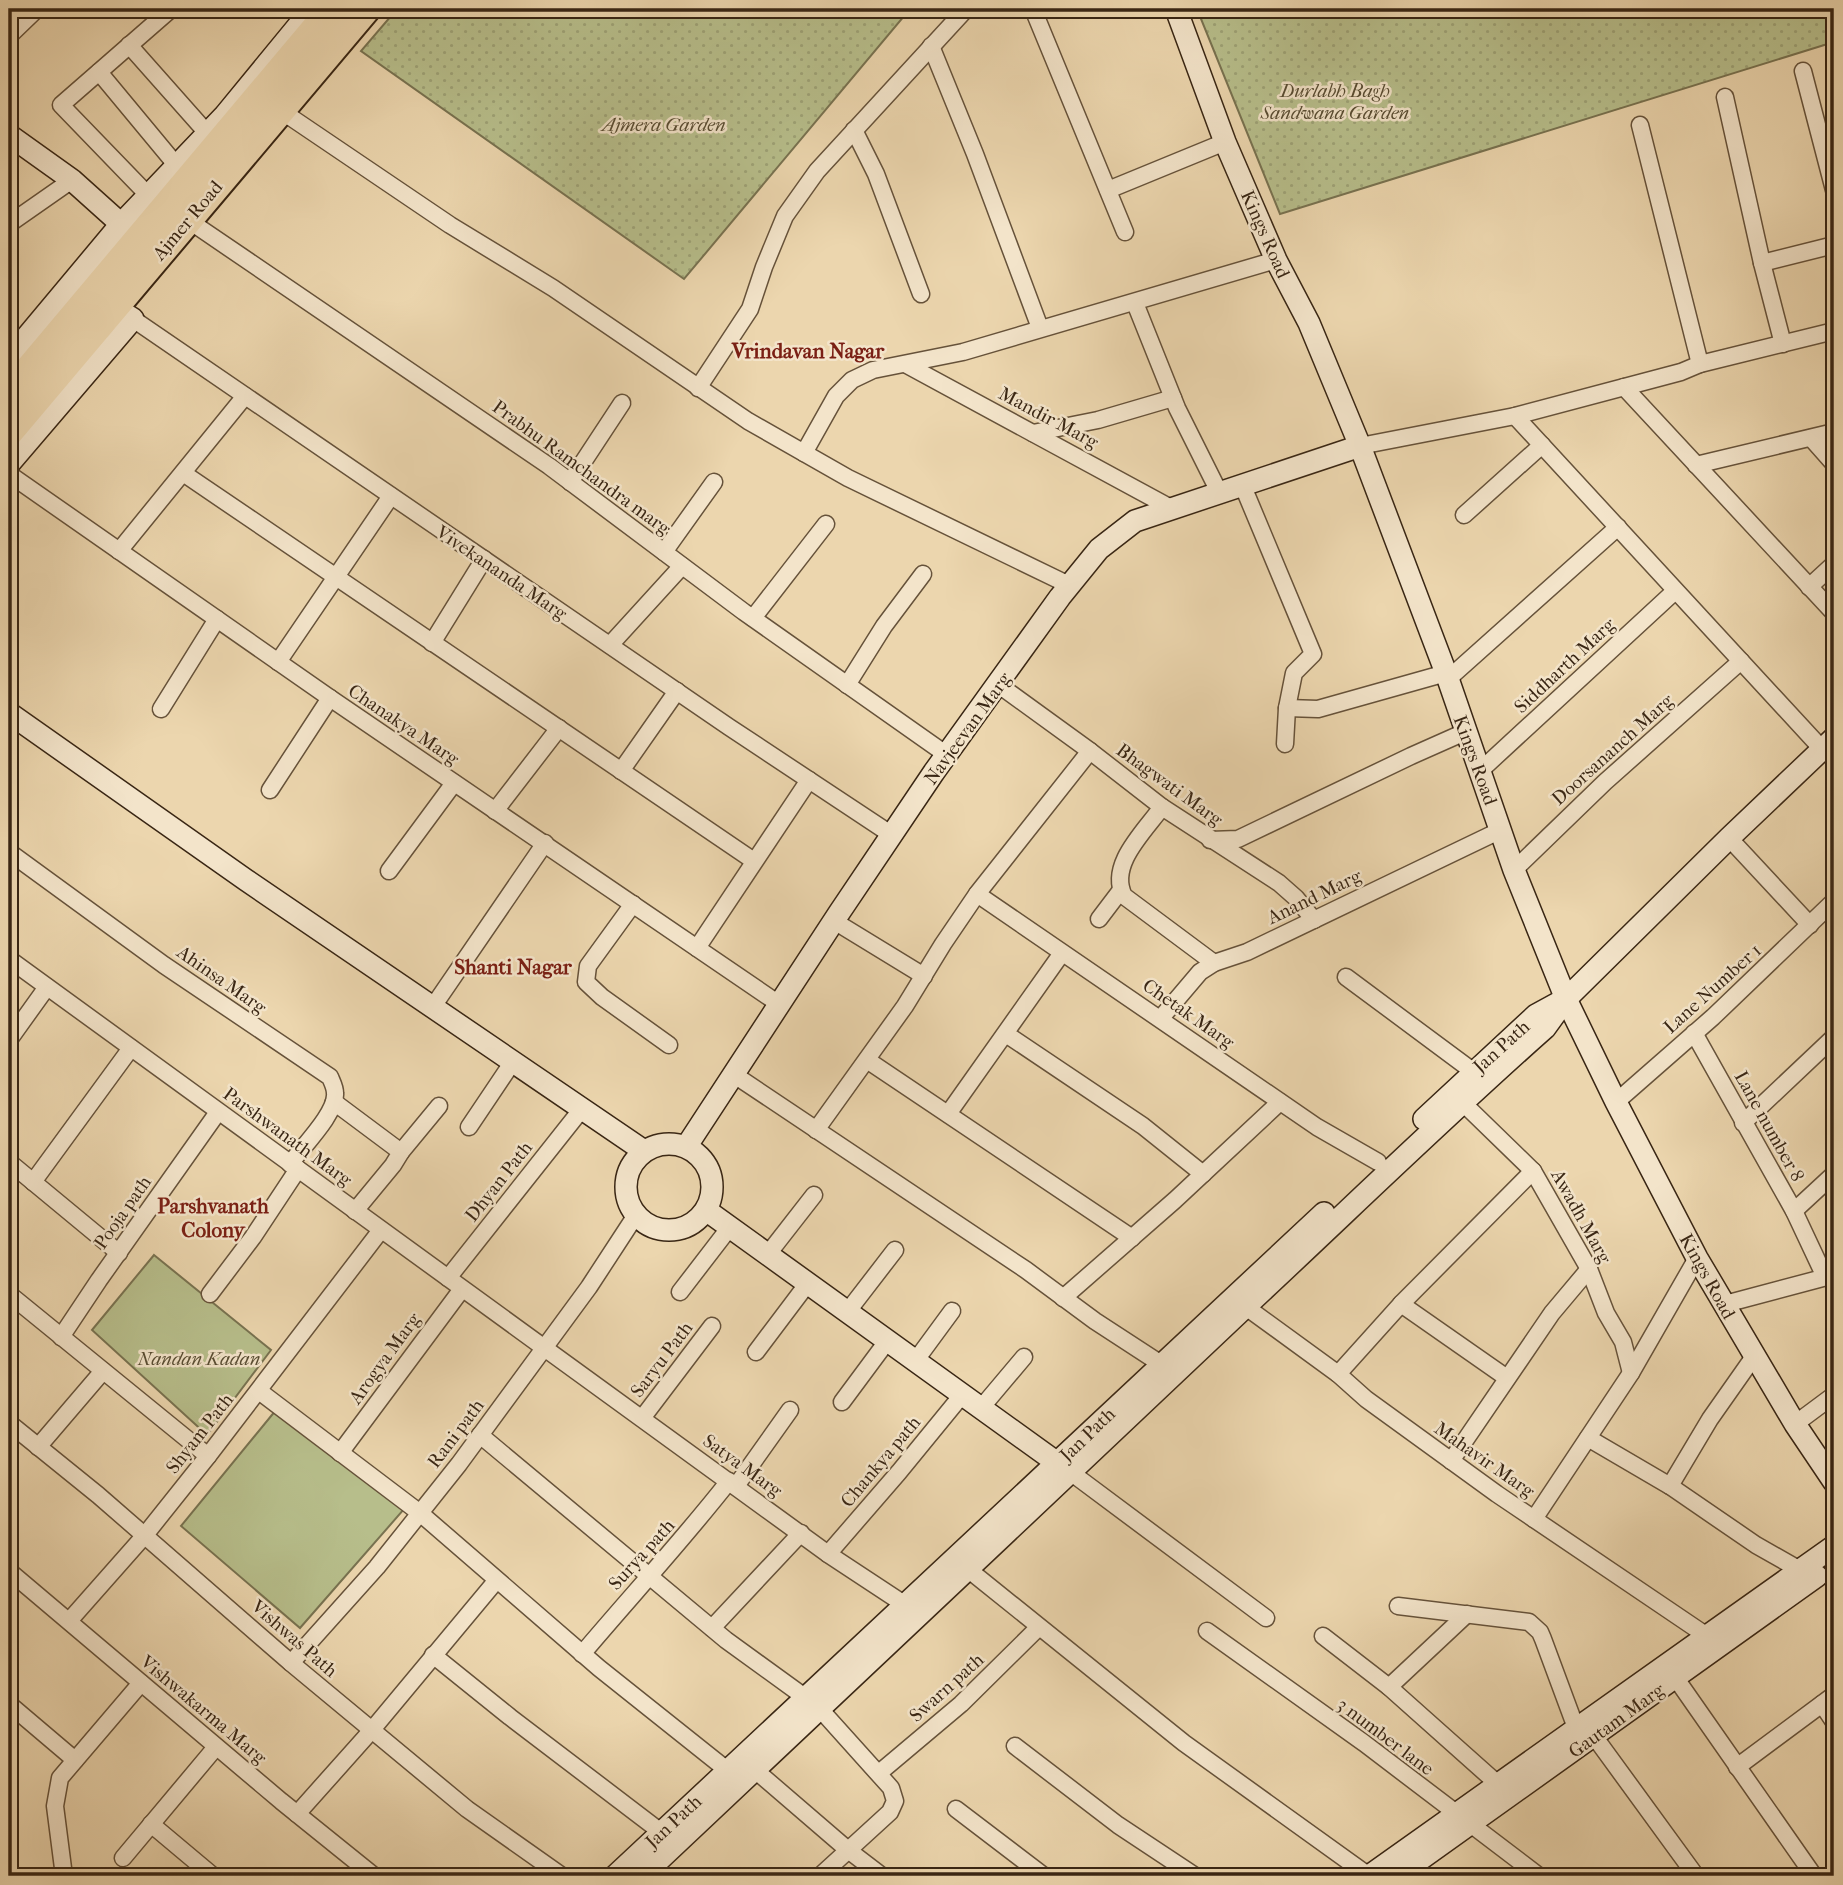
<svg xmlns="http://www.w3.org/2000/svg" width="1843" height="1885" font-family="'IM FELL French Canon',serif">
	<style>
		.grass { fill: url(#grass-dots); stroke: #787250; stroke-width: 2 }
		.park { fill: #b7be8b; stroke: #787250; stroke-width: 2 }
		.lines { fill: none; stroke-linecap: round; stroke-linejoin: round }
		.street-casing { stroke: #66523a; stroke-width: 19 }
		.secondary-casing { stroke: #392614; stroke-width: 24 }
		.highway-casing { stroke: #392614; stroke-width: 32 }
		.street { stroke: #f3e4ca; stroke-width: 16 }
		.secondary { stroke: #f3e4ca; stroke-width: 21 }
		.highway { stroke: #ecd6ae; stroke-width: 28 }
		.labels { text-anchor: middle; stroke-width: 5; stroke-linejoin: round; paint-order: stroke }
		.park-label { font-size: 19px; font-style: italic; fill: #584c32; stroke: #f3e4ca }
		.street-label { font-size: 19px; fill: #392614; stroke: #f3e4ca }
		.neighbourhood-label { font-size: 21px; font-weight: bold; fill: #7a1f14; stroke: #f3e4ca }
	</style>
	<defs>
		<pattern id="grass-dots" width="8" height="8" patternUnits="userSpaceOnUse" patternTransform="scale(1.75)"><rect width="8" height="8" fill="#b7be8b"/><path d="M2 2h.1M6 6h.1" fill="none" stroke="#9ea377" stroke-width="1.8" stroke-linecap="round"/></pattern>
	</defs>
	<rect width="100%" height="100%" fill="#ecd6ae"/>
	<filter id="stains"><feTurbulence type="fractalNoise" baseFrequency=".00286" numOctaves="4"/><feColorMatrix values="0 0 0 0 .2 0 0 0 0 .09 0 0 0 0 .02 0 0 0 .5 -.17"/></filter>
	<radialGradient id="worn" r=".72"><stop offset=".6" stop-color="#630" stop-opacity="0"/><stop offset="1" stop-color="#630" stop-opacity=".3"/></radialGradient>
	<g class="grass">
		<path d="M397 9H910L684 279 361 51Z"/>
		<path d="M1197 9H1834V42L1280 214Z"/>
	</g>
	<g class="park">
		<path d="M154 1255 271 1350 207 1435 92 1330Z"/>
		<path d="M276 1410 405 1508 300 1628 181 1526Z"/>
	</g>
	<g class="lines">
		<defs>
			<g id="street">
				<path d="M1033 9 1125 232"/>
				<path d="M9 36 37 9"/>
				<path d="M129 45 207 133"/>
				<path d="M931 46 975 154 1040 328"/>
				<path d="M1803 71 1834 190"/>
				<path d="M99 72 177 166"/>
				<path d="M1725 97 1762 263 1783 344"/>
				<path d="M280 110 450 225 553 288 748 421 848 478 1069 585"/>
				<path d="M1640 125 1700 364"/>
				<path d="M854 130 876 174 921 294"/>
				<path d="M1108 190 1225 142"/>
				<path d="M149 196 61 105 171 9"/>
				<path d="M188 220 549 466 744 612 947 755"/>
				<path d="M9 224 72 180"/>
				<path d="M1762 263 1834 245"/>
				<path d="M1135 303 1177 408 1219 492"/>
				<path d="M133 319 729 727 892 835"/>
				<path d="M907 365 1171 508"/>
				<path d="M1624 387 1834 613"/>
				<path d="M698 388 750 309 764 267 785 216 817 171 966 9"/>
				<path d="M1515 416 1822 749"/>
				<path d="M1033 433 1098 420 1173 398"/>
				<path d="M1811 438 1834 464"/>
				<path d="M1360 446 1515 416 1681 372 1700 364 1834 331"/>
				<path d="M804 453 836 396 852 380 873 370 963 352 1276 260"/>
				<path d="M1696 465 1834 432"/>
				<path d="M183 473 754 861"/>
				<path d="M9 474 330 698 779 1004"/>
				<path d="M570 482 622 403"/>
				<path d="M1242 484 1313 654 1294 673 1287 708 1285 744"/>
				<path d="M1464 515 1542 445"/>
				<path d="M119 551 245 396"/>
				<path d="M664 552 714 482"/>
				<path d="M1809 587 1834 564"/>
				<path d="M753 618 826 524"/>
				<path d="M432 643 484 559"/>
				<path d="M610 645 682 566"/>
				<path d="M278 662 391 496"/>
				<path d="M1448 679 1618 527"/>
				<path d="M847 685 884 626 923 574"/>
				<path d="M999 685 1090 751 1162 807 1279 883 1296 898 1314 920"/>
				<path d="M1287 708 1318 709 1446 673"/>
				<path d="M161 709 217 619"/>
				<path d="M1481 770 1675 591"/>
				<path d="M621 771 677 691"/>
				<path d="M270 790 330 698"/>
				<path d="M1162 807C1144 832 1108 865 1124 896L1214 963"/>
				<path d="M495 811 559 728"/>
				<path d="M1729 838 1810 925"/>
				<path d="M1210 840 1238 839 1411 756 1465 732"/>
				<path d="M9 852 164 965 330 1077C332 1082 335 1087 335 1093 337 1113 302 1147 290 1164"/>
				<path d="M1514 870 1605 782 1741 661"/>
				<path d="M389 871 454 783"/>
				<path d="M977 894 1317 1127 1378 1162"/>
				<path d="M633 904 588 966 586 982 602 997 669 1045"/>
				<path d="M1099 919 1121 890"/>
				<path d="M834 921 924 976"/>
				<path d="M697 948 809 780"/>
				<path d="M9 959 828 1554 913 1610"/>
				<path d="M1346 977 1482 1078"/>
				<path d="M432 1008 545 843"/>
				<path d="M1161 1018 1200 972 1214 963 1247 952 1501 830"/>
				<path d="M1694 1033 1794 1211 1825 1277"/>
				<path d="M1006 1034 1143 1126 1203 1174"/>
				<path d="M9 1040 47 987"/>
				<path d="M867 1060 1132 1238"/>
				<path d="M733 1074 1026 1270 1095 1321 1161 1364"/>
				<path d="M334 1102 401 1152 393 1165 355 1211"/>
				<path d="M1462 1102 1533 1171 1589 1269 1606 1313 1623 1342 1631 1373"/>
				<path d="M1616 1102 1713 1017 1834 901"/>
				<path d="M948 1114 1062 953"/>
				<path d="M1743 1123 1834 1037"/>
				<path d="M469 1127 512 1063"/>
				<path d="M816 1130 905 1006 943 944 977 894 1090 751"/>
				<path d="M401 1152 439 1106"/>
				<path d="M9 1162 119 1253"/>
				<path d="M33 1182 131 1048"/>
				<path d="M1794 1211 1834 1174"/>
				<path d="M768 1254 814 1195"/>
				<path d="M448 1278 581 1110"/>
				<path d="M680 1292 730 1227"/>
				<path d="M9 1294 208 1456"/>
				<path d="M210 1294 253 1237 298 1169"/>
				<path d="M1063 1298 1175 1200 1280 1102"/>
				<path d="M1401 1304 1507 1378"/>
				<path d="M1725 1304 1834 1275"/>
				<path d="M1246 1307 1338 1374 1366 1399 1497 1494 1707 1636"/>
				<path d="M848 1311 895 1250"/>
				<path d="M61 1337 99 1280 218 1112"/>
				<path d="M756 1352 808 1283"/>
				<path d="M916 1360 952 1311"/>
				<path d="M1338 1374 1401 1304 1533 1171"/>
				<path d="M259 1391 420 1513 599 1668 727 1770"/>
				<path d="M842 1402 888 1340"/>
				<path d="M981 1408 1024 1357"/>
				<path d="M643 1417 712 1326"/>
				<path d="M9 1423 98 1495 291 1663 467 1809 562 1876"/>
				<path d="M1795 1424 1834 1395"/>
				<path d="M480 1435 726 1640 806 1698"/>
				<path d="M1588 1438 1670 1486 1756 1545 1800 1570"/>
				<path d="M38 1447 103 1371"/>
				<path d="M340 1453 462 1289"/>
				<path d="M1451 1461 1552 1313 1589 1269"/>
				<path d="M1069 1471 1266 1618"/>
				<path d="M736 1486 790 1410"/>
				<path d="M1670 1486 1710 1419 1755 1355"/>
				<path d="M1534 1519 1631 1373 1697 1258"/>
				<path d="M828 1554 899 1472 962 1395"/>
				<path d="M969 1570 1184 1743 1369 1876"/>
				<path d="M9 1571 281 1801 374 1876"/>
				<path d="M1398 1606 1529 1622 1540 1632 1543 1639 1576 1728"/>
				<path d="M69 1621 145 1535 208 1456 381 1230"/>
				<path d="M712 1628 801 1533"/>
				<path d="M1207 1631 1364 1743 1539 1876"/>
				<path d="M1323 1636 1389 1687 1499 1785"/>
				<path d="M582 1654C631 1596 682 1541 729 1481"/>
				<path d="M433 1655 510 1717 661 1832"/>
				<path d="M291 1663 377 1567 459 1464 589 1287 636 1215"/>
				<path d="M1675 1677 1814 1876"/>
				<path d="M1389 1687 1467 1614"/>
				<path d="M9 1704 75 1760"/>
				<path d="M1822 1704 1834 1722"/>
				<path d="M820 1709 891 1788 895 1801 890 1812 820 1876"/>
				<path d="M1594 1736 1696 1876"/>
				<path d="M1015 1746 1118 1825 1195 1876"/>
				<path d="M1737 1767 1834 1695"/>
				<path d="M755 1770 848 1850 882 1876"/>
				<path d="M879 1773 961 1704 1038 1628"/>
				<path d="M956 1809 1044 1876"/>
				<path d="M297 1814 371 1731 496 1581"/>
				<path d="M151 1824 213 1876"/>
				<path d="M123 1858 216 1747"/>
				<path d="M64 1876 55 1806 60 1778 141 1683"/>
			</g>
			<g id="secondary">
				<path d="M1176 9 1225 142 1276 260 1309 323 1360 446 1446 673 1514 870 1566 999 1616 1102 1697 1258 1795 1424 1834 1482"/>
				<path d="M9 135 72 180 121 224 131 230"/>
				<path d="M9 358 121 224 225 115 312 9"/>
				<path d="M9 464 133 319 114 307"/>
				<path d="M9 713 246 880 644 1151"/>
				<path d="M1424 1119 1536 1015 1558 1003"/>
				<circle cx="669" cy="1187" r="43"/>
				<path d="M686 1147 839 913 934 772 1060 597 1099 549 1135 521 1360 446"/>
				<path d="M706 1210 1067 1470"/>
				<path d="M615 1876 1324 1213"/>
				<path d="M642 1876C844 1688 1043 1497 1244 1308 1344 1215 1442 1119 1545 1028L1566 999 1729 838 1834 738"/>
				<path d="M1369 1876 1834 1546"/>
				<path d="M1397 1876 1817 1576"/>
			</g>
			<g id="highway">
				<path d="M9 393 332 9"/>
				<path d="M9 432 366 9"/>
			</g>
		</defs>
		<use href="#street" class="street-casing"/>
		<use href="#secondary" class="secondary-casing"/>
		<use href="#highway" class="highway-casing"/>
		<use href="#street" class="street"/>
		<use href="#secondary" class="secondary"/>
		<use href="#highway" class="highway"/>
	</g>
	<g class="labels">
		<g class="park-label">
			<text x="1335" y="97">Durlabh Bagh<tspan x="1335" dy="22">Sandwana Garden</tspan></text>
			<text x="664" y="131">Ajmera Garden</text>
			<text x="199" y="1365">Nandan Kadan</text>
		</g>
		<g class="street-label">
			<text transform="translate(187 220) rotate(-50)" y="7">Ajmer Road</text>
			<text transform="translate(1266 234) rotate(66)" y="7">Kings Road</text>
			<text transform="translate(1049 417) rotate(28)" y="7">Mandir Marg</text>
			<text transform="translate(582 467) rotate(36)" y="7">Prabhu Ramchandra marg</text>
			<text transform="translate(502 572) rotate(34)" y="7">Vivekananda Marg</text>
			<text transform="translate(1564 665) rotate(-43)" y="7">Siddharth Marg</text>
			<text transform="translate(404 724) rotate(34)" y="7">Chanakya Marg</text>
			<text transform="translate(967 728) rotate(-54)" y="7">Navjeevan Marg</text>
			<text transform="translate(1612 749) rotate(-42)" y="7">Doorsananch Marg</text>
			<text transform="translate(1476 760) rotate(70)" y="7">Kings Road</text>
			<text transform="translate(1170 784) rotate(36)" y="7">Bhagwati Marg</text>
			<text transform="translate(1314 896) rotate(-26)" y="7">Anand Marg</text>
			<text transform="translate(222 979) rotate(35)" y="7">Ahinsa Marg</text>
			<text transform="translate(1712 988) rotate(-42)" y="7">Lane Number 1</text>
			<text transform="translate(1189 1013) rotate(35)" y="7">Chetak Marg</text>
			<text transform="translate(1501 1046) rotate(-42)" y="7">Jan Path</text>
			<text transform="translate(1770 1126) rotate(61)" y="7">Lane number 8</text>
			<text transform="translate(288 1136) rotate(36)" y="7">Parshwanath Marg</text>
			<text transform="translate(498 1181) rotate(-52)" y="7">Dhyan Path</text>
			<text transform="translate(122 1212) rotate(-55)" y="7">Pooja path</text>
			<text transform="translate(1582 1216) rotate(61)" y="7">Awadh Marg</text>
			<text transform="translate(1708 1276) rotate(61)" y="7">Kings Road</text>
			<text transform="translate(384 1358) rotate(-54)" y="7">Arogya Marg</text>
			<text transform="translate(661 1359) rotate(-53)" y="7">Saryu Path</text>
			<text transform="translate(199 1433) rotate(-52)" y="7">Shyam Path</text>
			<text transform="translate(455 1433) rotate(-53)" y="7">Rani path</text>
			<text transform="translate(1087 1434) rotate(-44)" y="7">Jan Path</text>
			<text transform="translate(1485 1459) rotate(35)" y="7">Mahavir Marg</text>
			<text transform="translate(880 1461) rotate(-50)" y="7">Chankya path</text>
			<text transform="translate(743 1465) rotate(36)" y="7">Satya Marg</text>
			<text transform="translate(641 1554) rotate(-48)" y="7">Surya path</text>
			<text transform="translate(295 1638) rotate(41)" y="7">Vishwas Path</text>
			<text transform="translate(946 1687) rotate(-42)" y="7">Swarn path</text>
			<text transform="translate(204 1709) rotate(40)" y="7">Vishwakarma Marg</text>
			<text transform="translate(1616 1720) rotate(-36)" y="7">Gautam Marg</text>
			<text transform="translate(1386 1736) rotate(37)" y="7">3 number lane</text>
			<text transform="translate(673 1821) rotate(-43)" y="7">Jan Path</text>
		</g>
		<g class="neighbourhood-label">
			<text x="808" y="358">Vrindavan Nagar</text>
			<text x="513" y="974">Shanti Nagar</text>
			<text x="213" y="1213">Parshvanath<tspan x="213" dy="24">Colony</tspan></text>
		</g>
	</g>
	<rect width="1843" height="1885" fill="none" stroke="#ecd6ae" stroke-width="35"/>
	<rect x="10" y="10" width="1822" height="1864" fill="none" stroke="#392614" stroke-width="3.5"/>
	<rect x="18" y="18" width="1808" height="1850" fill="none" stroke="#392614" stroke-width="2"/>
	<rect width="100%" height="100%" filter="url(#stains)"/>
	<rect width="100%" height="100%" fill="url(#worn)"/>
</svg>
